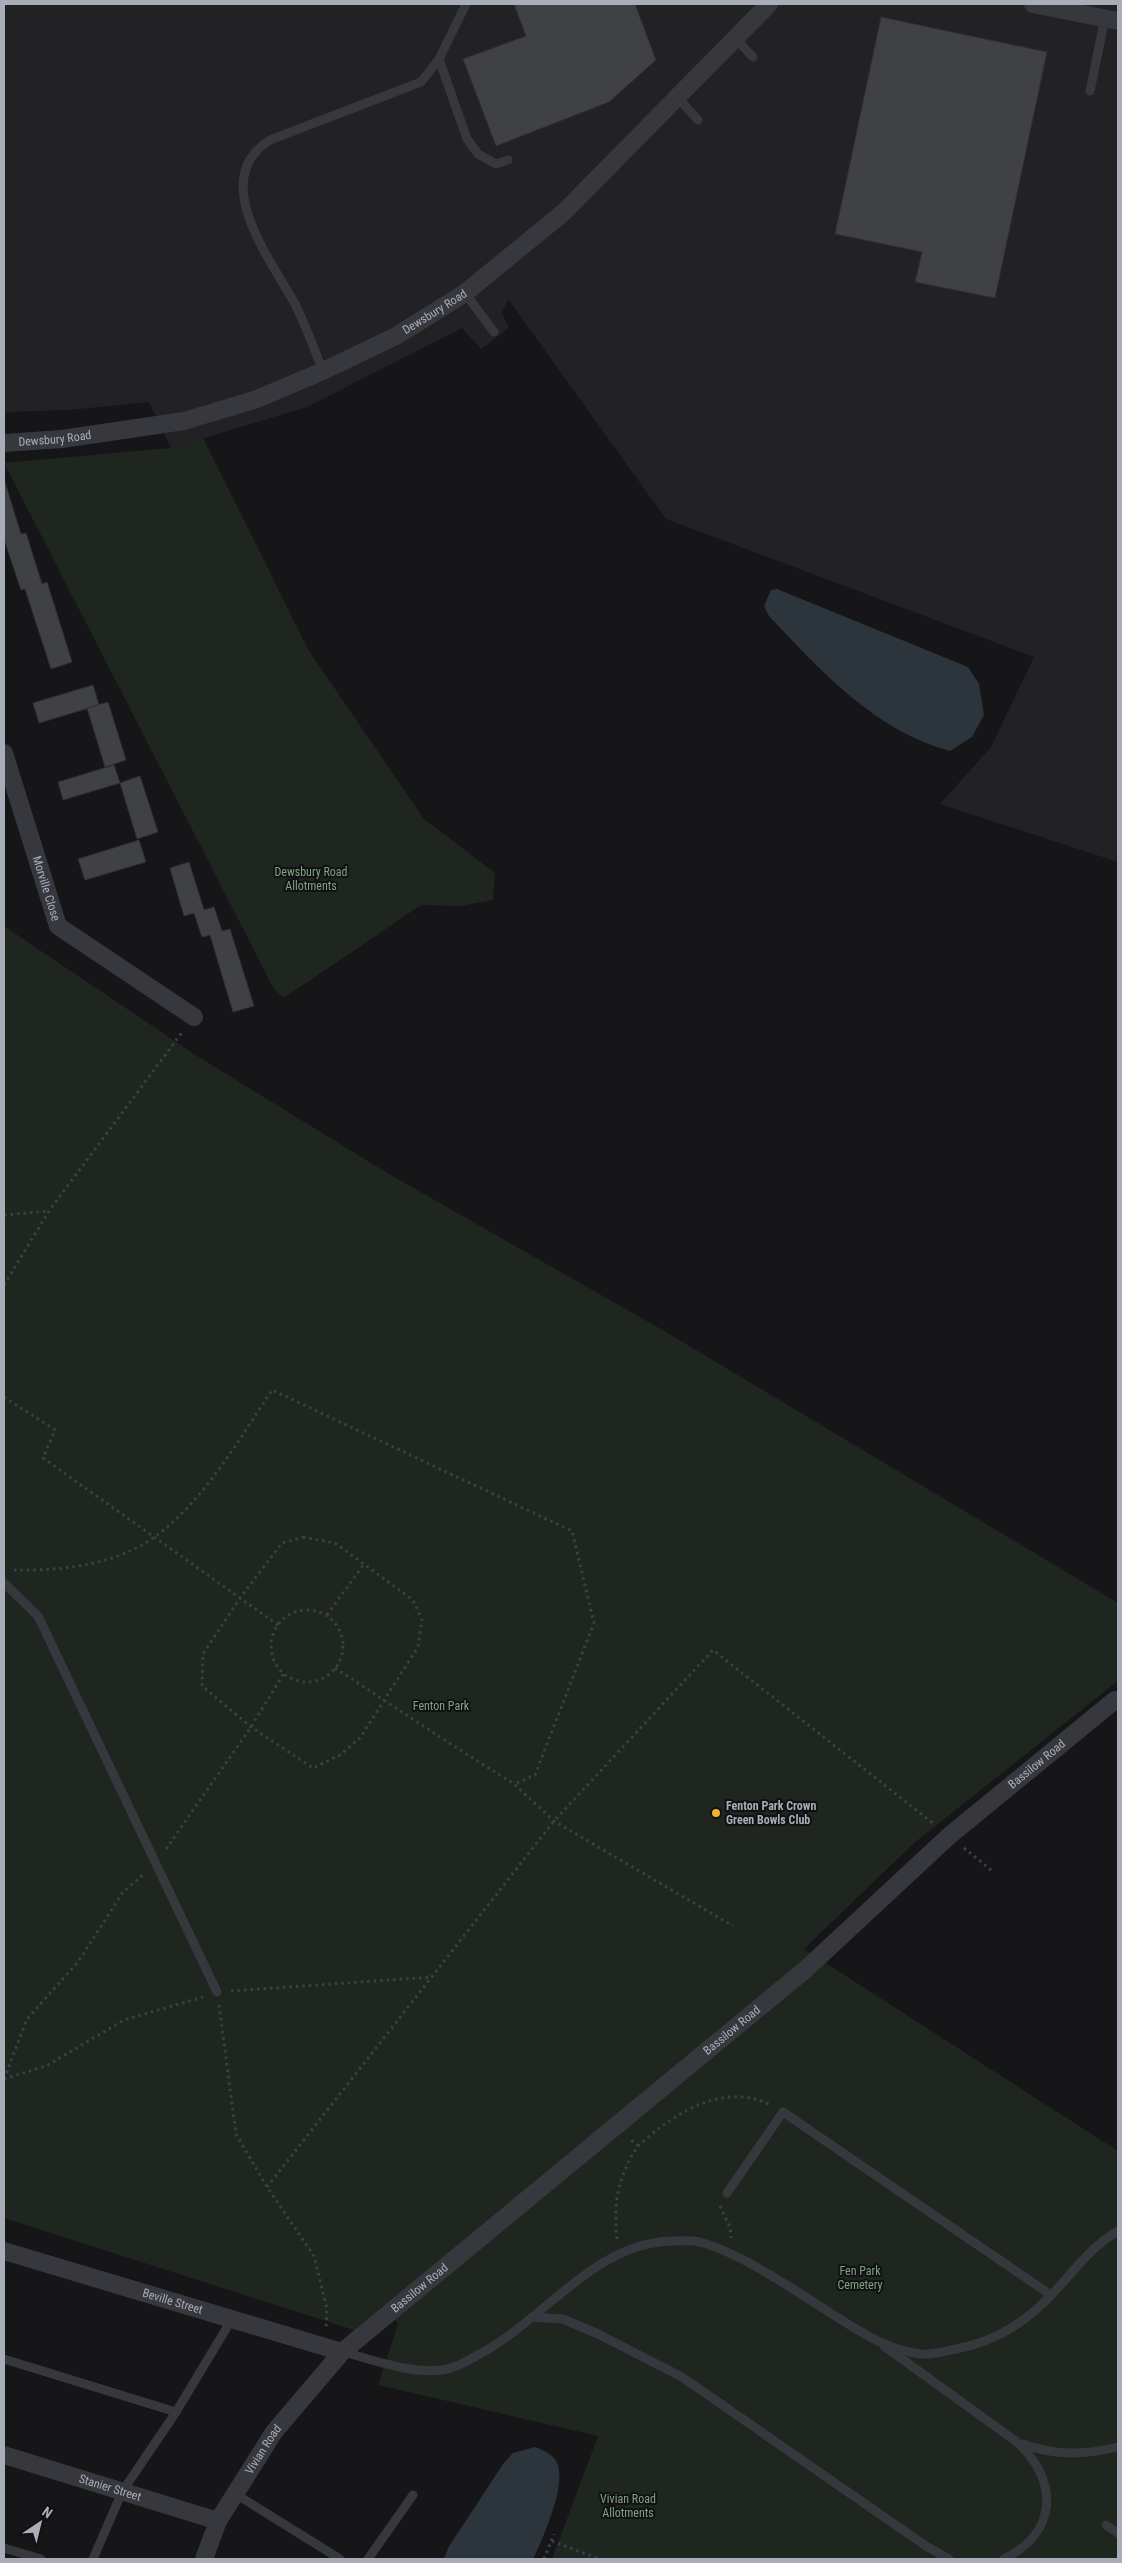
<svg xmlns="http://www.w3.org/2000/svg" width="1122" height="2563" font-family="'Roboto Condensed',sans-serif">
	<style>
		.built { fill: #222225 }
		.green { fill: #1e261f }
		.water { fill: #2c353c }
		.building { fill: #404145; stroke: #303034 }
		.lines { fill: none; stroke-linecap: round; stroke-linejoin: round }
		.path { stroke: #3d3f44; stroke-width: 3; stroke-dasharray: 2.5 4; stroke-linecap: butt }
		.service { stroke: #37383d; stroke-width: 9 }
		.minor { stroke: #37383d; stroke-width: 18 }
		.poi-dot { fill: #f2b134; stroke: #111113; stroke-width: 2 }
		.labels { text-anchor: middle; stroke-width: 4; stroke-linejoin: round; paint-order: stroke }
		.street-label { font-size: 12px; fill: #a8adb8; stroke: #111113 }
		.park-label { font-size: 12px; fill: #7fa381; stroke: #111113 }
		.poi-label { font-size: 12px; font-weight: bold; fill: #a8adb8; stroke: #111113; text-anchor: start }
	</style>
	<rect width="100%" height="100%" fill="#161618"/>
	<path class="built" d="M4 4H1118V862L940 804 991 747 1034 657 666 519 508 299 502 313 509 328 481 349 462 328 307 407 171 448 149 402 69 410 4 412Z"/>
	<g class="green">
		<path d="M203 438 309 651 424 819 495 873 493 900 460 906 421 905 284 998 274 989 4 463 170 448Z"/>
		<path d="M4 926 197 1056 389 1174 666 1332 1118 1603V1681L914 1843 804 1949 1118 2151V2559H552L598 2436 378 2385 398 2324 382 2306 363 2333 4 2218Z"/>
	</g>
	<g class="water">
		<path d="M777 589 968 667 979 684 984 715 972 737 950 751C875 731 820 670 769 616L764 606 771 590Z"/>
		<path d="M535 2447C543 2450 553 2454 557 2463 567 2485 543 2538 533 2559H444L448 2548 503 2464 513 2453Z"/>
	</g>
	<g class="building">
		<path d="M514 4H635L656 60 609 102 496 146 463 59 526 36Z"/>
		<path d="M881 17 1047 52 995 298 915 282 922 252 835 234Z"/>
		<path d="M4 479 21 534 26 533 42 584 47 582 72 662 51 669 25 589 21 590 4 539Z"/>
		<path d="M93 685 99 705 39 723 33 703Z"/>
		<path d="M108 702 126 760 105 767 87 708Z"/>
		<path d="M114 765 120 783 63 800 58 782Z"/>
		<path d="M140 776 158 832 137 839 120 783Z"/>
		<path d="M139 840 146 862 85 880 78 859Z"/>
		<path d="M189 862 204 910 214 907 222 931 230 929 254 1006 233 1012 210 935 202 937 194 913 184 916 170 868Z"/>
	</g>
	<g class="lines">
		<g class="path">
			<path d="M4 1215 49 1211"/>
			<path d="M4 1285 49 1211 183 1031"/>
			<path d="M4 1397 55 1430 43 1458 278 1625"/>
			<path d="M303 1537 335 1543 413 1600 422 1620 418 1647 360 1738 340 1755 313 1768 251 1727 202 1686 203 1654 240 1598 282 1543Z"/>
			<path d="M14 1570C51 1571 95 1567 130 1551 191 1524 236 1444 272 1390L572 1531 594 1623 535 1775 514 1784"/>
			<circle cx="307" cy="1646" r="36"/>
			<path d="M327 1615 364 1564"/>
			<path d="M335 1668 457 1748 514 1784 554 1821 733 1926"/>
			<path d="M964 1848 991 1870"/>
			<path d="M166 1849 251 1727 284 1673"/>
			<path d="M231 1991 432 1977"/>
			<path d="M219 2005 236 2134 267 2187 314 2256 327 2309 326 2329"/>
			<path d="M4 2079 27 2019 78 1962 123 1892 144 1874"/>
			<path d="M4 2079 46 2066 124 2020 203 1997"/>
			<path d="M638 2146C673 2114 722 2081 771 2105"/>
			<path d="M267 2187 554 1821 713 1650 934 1824"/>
			<path d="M720 2206 730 2227 731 2238"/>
			<path d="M617 2239C613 2204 618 2175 638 2146L630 2139"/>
			<path d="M552 2541 599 2559"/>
			<path d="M544 2559 554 2534"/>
		</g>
		<g class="service">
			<path d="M735 38 753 57"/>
			<path d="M439 59 467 139 478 154 496 164 508 160"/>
			<path d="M1090 91 1105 18"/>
			<path d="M677 97 698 120"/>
			<path d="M465 293 494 332"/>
			<path d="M323 371C314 349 306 326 295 304 271 260 207 179 270 140L421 82 439 59 466 4"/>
			<path d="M4 1583 38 1616 217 1992"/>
			<path d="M727 2193 783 2112 1051 2295"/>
			<path d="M532 2317 563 2319 598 2334 682 2377 926 2546 949 2559"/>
			<path d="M884 2346 1017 2442C1059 2481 1058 2532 1004 2559"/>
			<path d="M343 2352C375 2360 414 2376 448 2369 463 2365 478 2355 492 2347 550 2311 599 2242 673 2241 682 2241 692 2240 700 2242 747 2255 805 2298 848 2324 870 2338 894 2351 921 2354 931 2355 946 2351 956 2349 998 2341 1029 2320 1057 2289 1077 2267 1092 2246 1118 2231"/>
			<path d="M4 2359 176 2412"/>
			<path d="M1023 2444C1055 2456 1085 2455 1118 2447"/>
			<path d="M234 2493 340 2559"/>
			<path d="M1106 2525 1118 2533"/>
			<path d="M4 2548 41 2559"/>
			<path d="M93 2559 122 2492 176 2412 232 2319"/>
			<path d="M368 2559 413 2495"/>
		</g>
		<g class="minor">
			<path d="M1033 4 1118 21"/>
			<path id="s1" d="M4 443 62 439 184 421 257 399 323 371 396 336 465 293 564 212 769 4"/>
			<path id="s2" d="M4 753 58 926 194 1017"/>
			<path id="s3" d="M4 2251 342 2352"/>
			<path id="s4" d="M4 2455 218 2521"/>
			<path id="s5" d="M204 2559 218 2521 274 2432 342 2352 806 1969 949 1836 1115 1700"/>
		</g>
	</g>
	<circle class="poi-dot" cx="716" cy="1813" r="5"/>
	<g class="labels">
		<g class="street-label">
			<text dy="4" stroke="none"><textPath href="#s1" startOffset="456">Dewsbury Road</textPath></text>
			<text dy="4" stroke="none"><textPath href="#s1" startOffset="51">Dewsbury Road</textPath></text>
			<text dy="4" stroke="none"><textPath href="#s2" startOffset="142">Morville Close</textPath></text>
			<text dy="4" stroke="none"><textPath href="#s5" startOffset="1161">Bassilow Road</textPath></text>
			<text dy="4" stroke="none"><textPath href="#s5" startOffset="756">Bassilow Road</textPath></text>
			<text dy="4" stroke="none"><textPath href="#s5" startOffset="351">Bassilow Road</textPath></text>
			<text dy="4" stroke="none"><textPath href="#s3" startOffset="176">Beville Street</textPath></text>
			<text dy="4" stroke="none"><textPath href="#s5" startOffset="125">Vivian Road</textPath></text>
			<text dy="4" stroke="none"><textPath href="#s4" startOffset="111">Stanier Street</textPath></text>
		</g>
		<g class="park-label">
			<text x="311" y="876">Dewsbury Road<tspan x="311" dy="14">Allotments</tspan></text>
			<text x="441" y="1710">Fenton Park</text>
			<text x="860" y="2275">Fen Park<tspan x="860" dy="14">Cemetery</tspan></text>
			<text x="628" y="2503">Vivian Road<tspan x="628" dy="14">Allotments</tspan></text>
		</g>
		<g class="poi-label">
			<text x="726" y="1810">Fenton Park Crown<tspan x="726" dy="14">Green Bowls Club</tspan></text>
		</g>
	</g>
	<rect width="1122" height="2563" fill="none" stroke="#a8adb8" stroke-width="10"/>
	<g transform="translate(40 2523) rotate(35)" stroke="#111113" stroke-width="4" paint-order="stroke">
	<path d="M0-4L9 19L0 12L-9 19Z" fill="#a8adb8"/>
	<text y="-8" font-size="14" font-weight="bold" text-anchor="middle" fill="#a8adb8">N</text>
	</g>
</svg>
